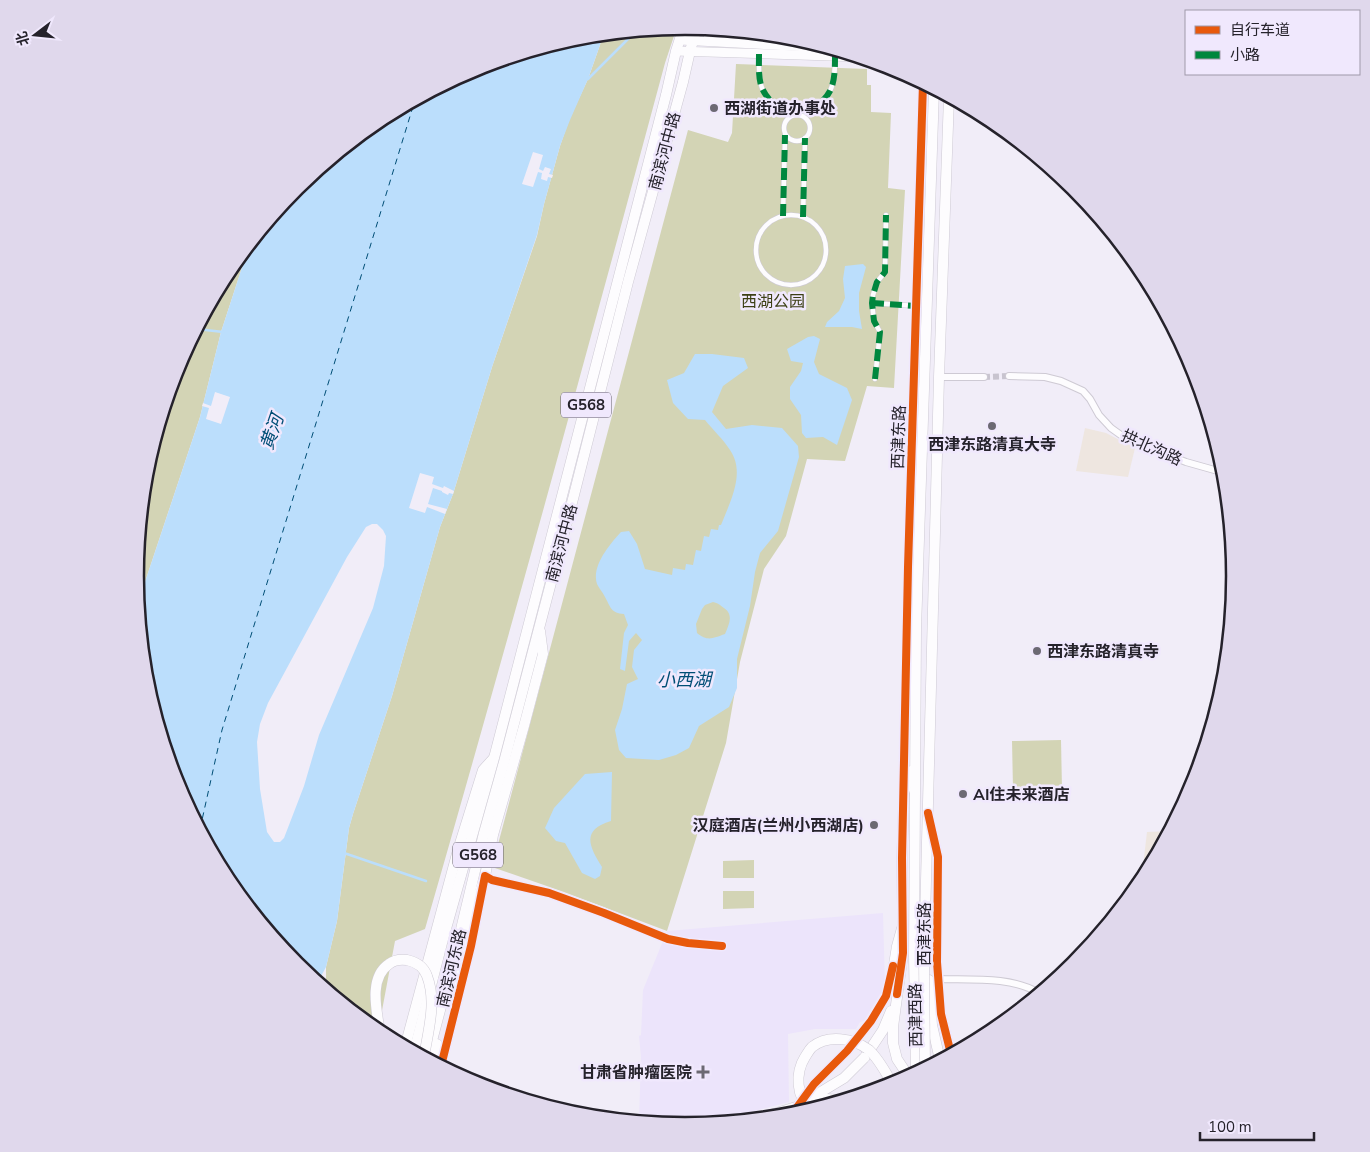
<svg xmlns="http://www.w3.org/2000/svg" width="1370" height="1152" font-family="'Nunito Sans','Noto Sans SC',sans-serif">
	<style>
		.built { fill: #ece4fb }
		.education { fill: #eee6e0 }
		.green { fill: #d3d4b5 }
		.water { fill: #bbdefc; fill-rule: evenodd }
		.pier { fill: #f1edf8 }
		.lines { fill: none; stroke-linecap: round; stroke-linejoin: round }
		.stream { stroke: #bbdefc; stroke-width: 2.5 }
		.ferry { stroke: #004e76; stroke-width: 1; stroke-dasharray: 6 5; stroke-linecap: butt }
		.minor-tunnel { stroke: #c8c4cf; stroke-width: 6; stroke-dasharray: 6 3; stroke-linecap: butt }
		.pedestrian-casing { stroke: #cecad4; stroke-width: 5.5 }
		.minor-casing { stroke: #cecad4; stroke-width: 8 }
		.tertiary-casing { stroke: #cecad4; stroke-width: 9 }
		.secondary-casing { stroke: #cecad4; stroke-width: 10 }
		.primary-casing { stroke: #cecad4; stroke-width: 11 }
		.trunk-casing { stroke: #cecad4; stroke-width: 11 }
		.pedestrian { stroke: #fdfcfe; stroke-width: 4.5 }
		.minor { stroke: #fdfcfe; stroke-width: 6 }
		.tertiary { stroke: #fdfcfe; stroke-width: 8 }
		.secondary { stroke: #fdfcfe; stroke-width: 9 }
		.primary { stroke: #fdfcfe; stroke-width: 10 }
		.trunk { stroke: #fdfcfe; stroke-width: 10 }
		.primary-bridge-casing { stroke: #cecad4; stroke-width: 11; stroke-linecap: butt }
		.trunk-bridge-casing { stroke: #cecad4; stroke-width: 11; stroke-linecap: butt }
		.primary-bridge { stroke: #fdfcfe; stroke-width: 10 }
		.trunk-bridge { stroke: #fdfcfe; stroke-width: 10 }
		.quiet { stroke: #00873e; stroke-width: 6; stroke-dasharray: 12 6; stroke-linecap: butt }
		.cycleway-casing { stroke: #f0e8fd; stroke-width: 11 }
		.cycleway { stroke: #e8590c; stroke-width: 8 }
		.poi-dot { fill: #6c6973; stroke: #f0e8fd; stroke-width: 2 }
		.labels { text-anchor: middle; stroke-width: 5; stroke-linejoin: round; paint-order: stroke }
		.shield { fill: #f0e8fd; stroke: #625d6a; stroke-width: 1 }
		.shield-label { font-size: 15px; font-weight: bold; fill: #25222b }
		.poi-label { font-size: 16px; font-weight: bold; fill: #25222b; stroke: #f0e8fd; text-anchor: start }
		.street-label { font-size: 16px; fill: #25222b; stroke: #f0e8fd }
		.park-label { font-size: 16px; fill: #3c3f15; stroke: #f0e8fd }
		.water-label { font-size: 18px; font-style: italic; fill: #004e76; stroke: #f0e8fd }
		.rim { fill: none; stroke: #25222b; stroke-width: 2.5 }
	</style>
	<rect width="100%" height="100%" fill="#f1edf8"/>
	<path class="built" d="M883 913 885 986 864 1021 860 1022 856 1029H815L788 1034 789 1102 747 1113 639 1121 641 1057 639 1036 641 1035 643 990 667 931Z"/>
	<g class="education">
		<path d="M1085 428 1106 433 1135 448 1128 477 1076 471Z"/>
		<path d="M1169 831 1142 882 1141 883 1147 832Z"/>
	</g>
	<g class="green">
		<path d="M677 27 665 63C587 353 508 641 425 929L395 941 378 1032 326 989V967L337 921 349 828 353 814 392 696 440 527 453 494 492 367 537 236 544 204 560 146 569 120 588 79 600 45 602 34Z"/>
		<path d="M736 64 867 69V85H871V112L891 113 888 188 905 190 894 388 867 386 845 461 807 459 786 536 764 569 740 662 726 743 667 931 564 892 492 867 688 130 728 142 732 133Z"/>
		<path d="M250 243 221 332 200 417 144 585 137 597 135 576 146 468 177 365 228 270Z"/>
		<path d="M1061 740 1062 789H1013L1012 741Z"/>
		<path d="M754 860V878H723V861Z"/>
		<path d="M723 891H754V908L723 909Z"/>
	</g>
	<g class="water">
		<path d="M602 34 600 45 588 79 570 120 560 146 544 204 537 235 492 367 453 494 440 527 392 696 353 814 349 828 337 921 326 967 318 982 296 965 228 881 177 786 146 683 137 597 144 585 200 417 221 332 250 243 296 187 380 119 475 68 578 37ZM372 524H377L383 530 386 536 384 566 373 608 319 735 304 786 284 838 280 842H274L267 832 260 789 257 742 260 724 268 703 347 557 366 527Z"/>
		<path d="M863 264 866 267 859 293V311L862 329 852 327H825L827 322 839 311 845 298 843 279 845 266Z"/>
		<path d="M814 336 820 339 814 362 819 374 847 388 852 400 837 445 823 437 806 438 802 433 801 415 790 399V387L801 371 803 363 791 361 787 349 808 337Z"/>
		<path d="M695 354H712L744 358 748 368 723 386 712 412 726 429 752 425 782 428 798 446 799 457 778 531 760 553 755 572 750 606 737 659V688L729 707 699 726 689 748 676 755 659 760 626 758 619 750 615 730 622 709 627 684 638 679 632 667 634 650 642 640 636 633 629 641 625 671 620 669 624 633 628 625 624 614C611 613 611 608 605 597 603 593 599 588 597 584 591 566 610 544 621 532L629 531 637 544 645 569 672 575 673 568 685 570 686 564 693 565 696 550 701 551 704 536 709 537 711 529 718 530 719 525H721C730 502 746 473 730 450 723 439 713 430 705 420L688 419 673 403 667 380 684 373ZM713 602C718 603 720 605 724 608 734 615 729 624 725 634 713 638 708 642 697 633L696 624 702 609 705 605Z"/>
		<path d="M170 389 171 390 144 487 146 468Z"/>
		<path d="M612 772 611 821C581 830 589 846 602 867L600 876 595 879 582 873 565 843 556 841 545 828 554 808 585 774Z"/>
	</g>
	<g class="pier">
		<path d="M533 152 543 155 539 169 543 171 545 167 551 169 549 174 553 175 552 178 548 177 547 181 541 179 542 173 538 172 533 187 522 184Z"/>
		<path d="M215 392 230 397 221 424 206 419 209 408 202 406 203 403 211 406Z"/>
		<path d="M420 473 434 477 432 484 443 488 444 486 454 491 453 494 449 493 448 495 442 492V491L433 488 428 504 447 509 445 514 427 507 425 513 409 508Z"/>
	</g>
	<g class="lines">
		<g class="stream">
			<path d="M588 79 629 38 632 31"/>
			<path d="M197 329 223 332"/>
			<path d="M344 853 426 881"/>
		</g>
		<path class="ferry" d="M200 829 222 730 415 100"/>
		<path class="minor-tunnel" d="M984 377 1009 376"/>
		<defs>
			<g id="pedestrian">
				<path d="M759 54C759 65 758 78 762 88 775 118 815 119 830 91 835 81 835 67 835 56"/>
				<circle cx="797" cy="128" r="13"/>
				<circle cx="791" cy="250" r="35"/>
				<path d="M783 216 785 135"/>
				<path d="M803 217 805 138"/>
				<path d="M872 303 916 306"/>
				<path d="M875 379 880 332 874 321 872 303 873 295 877 282 885 272 886 215"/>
			</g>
			<g id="minor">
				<path d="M706 41 709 29"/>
				<path d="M1009 376 1045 377 1061 381 1083 391 1090 399 1099 415 1111 428 1125 438 1186 462 1225 473"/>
				<path d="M939 377H984"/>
				<path d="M485 876 492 880 549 893 604 913 668 939 688 943 722 946"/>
				<path d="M938 979C970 980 1011 976 1039 993"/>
			</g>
			<g id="tertiary">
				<path d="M904 786 908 567 923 83"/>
				<path d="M930 823 938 857 937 962 941 1014 951 1054"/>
				<path d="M441 1066 471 946 478 910"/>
				<path d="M787 1116 795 1110 814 1084 847 1051 871 1021 886 996 891 977 896 946 901 928"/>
			</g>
			<g id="secondary">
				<path d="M680 40 829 48"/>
				<path d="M676 51 860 57"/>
			</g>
			<g id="primary">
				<path d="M924 958 939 377 949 97"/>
				<path d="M929 980 932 1025 940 1060"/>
				<path d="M865 1057 883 1030 891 1011"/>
				<path d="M916 1073 914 956 916 629 934 89"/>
				<path d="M909 1077 897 1059 893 1043V1027L903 953 902 858 904 793 911 771"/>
				<path d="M743 1120 767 1116 796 1107"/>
				<path d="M683 1126 706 1124"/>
			</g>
			<g id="trunk">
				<path d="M453 986 466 934 485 876 493 835 524 726 543 654 540 631"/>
				<path d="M405 1047 458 850 483 770 493 759"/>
				<path d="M414 1052 442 943 494 758 666 95 676 51 684 26"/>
				<path d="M429 1052 457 946 484 833 504 762 574 495 628 282 683 82 690 51 697 27"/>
				<path d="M433 1061 437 1044"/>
			</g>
		</defs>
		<use href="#pedestrian" class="pedestrian-casing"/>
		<use href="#minor" class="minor-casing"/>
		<use href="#tertiary" class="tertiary-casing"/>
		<use href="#secondary" class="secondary-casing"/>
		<use href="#primary" class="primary-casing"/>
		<use href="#trunk" class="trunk-casing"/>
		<use href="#pedestrian" class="pedestrian"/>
		<use href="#minor" class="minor"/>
		<use href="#tertiary" class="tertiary"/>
		<use href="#secondary" class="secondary"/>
		<use href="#primary" class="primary"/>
		<use href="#trunk" class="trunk"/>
		<defs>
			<g id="primary-bridge">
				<path d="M924 958 925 1068"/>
				<path d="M807 1104 826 1099 843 1100"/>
				<path d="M796 1107 844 1078 864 1058"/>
				<path d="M811 1110C796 1097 795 1073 805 1057 807 1054 809 1050 812 1047 828 1034 853 1038 869 1050 879 1059 886 1073 893 1085"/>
			</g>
			<path id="trunk-bridge" d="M380 1033C377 1012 368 978 389 964 394 960 400 959 407 960 416 962 424 967 427 976 437 1002 428 1031 424 1057"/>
		</defs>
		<use href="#primary-bridge" class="primary-bridge-casing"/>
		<use href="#trunk-bridge" class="trunk-bridge-casing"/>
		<use href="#primary-bridge" class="primary-bridge"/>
		<use href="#trunk-bridge" class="trunk-bridge"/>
		<g class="quiet">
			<path d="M759 54C759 65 758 78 762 88 775 118 815 119 830 91 835 81 835 67 835 56"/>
			<path d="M783 216 785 135"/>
			<path d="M803 217 805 138"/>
			<path d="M872 303 916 306"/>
			<path d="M875 379 880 332 874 321 872 303 873 295 877 282 885 272 886 215"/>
		</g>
		<defs>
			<g id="cycleway">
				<path d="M928 813 938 857 937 962 941 1014 951 1054"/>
				<path d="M897 994 903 953 902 858 908 567 923 83"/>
				<path d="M441 1066 471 946 485 876 492 880 549 893 604 913 668 939 688 943 722 946"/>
				<path d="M787 1116 795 1110 814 1084 847 1051 871 1021 886 996 893 966"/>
			</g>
		</defs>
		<use href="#cycleway" class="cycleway-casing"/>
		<use href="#cycleway" class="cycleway"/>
	</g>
	<g class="poi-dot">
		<circle cx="714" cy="108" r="5"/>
		<circle cx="992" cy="426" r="5"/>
		<circle cx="1037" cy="651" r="5"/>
		<circle cx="963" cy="794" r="5"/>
		<circle cx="874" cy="825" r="5"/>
		<path d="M700.5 1064.5h5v5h5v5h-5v5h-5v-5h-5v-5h5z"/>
	</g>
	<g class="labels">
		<g class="shield">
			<rect x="561" y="392.5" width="50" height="25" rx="4"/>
			<rect x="453" y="842.5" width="50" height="25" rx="4"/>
		</g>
		<g class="shield-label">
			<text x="586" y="410">G568</text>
			<text x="478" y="860">G568</text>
		</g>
		<g class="poi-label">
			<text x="724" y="114">西湖街道办事处</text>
			<text x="992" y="450" text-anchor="middle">西津东路清真大寺</text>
			<text x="1047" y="657">西津东路清真寺</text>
			<text x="973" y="800">AI住未来酒店</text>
			<text x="864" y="831" text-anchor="end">汉庭酒店(兰州小西湖店)</text>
			<text x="692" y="1078" text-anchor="end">甘肃省肿瘤医院</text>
		</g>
		<g class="street-label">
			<text transform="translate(664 151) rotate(-75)" y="6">南滨河中路</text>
			<text transform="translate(898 437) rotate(-88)" y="6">西津东路</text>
			<text transform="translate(1152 447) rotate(24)" y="6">拱北沟路</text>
			<text transform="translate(561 543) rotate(-75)" y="6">南滨河中路</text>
			<text transform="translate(924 934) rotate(-90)" y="6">西津东路</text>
			<text transform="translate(451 968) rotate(-77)" y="6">南滨河东路</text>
			<text transform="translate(915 1015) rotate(-91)" y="6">西津西路</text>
		</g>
		<g class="park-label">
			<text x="773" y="307">西湖公园</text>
		</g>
		<g class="water-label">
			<text transform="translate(272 432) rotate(-71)" y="6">黄河</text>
			<text x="684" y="686">小西湖</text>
		</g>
	</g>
	<path d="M0 0H1370V1152H0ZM144 576a541 541 0 1 1 1082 0a541 541 0 1 1-1082 0Z" fill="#e0d8ec" fill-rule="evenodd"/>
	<path class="rim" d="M144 576a541 541 0 1 1 1082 0a541 541 0 1 1-1082 0Z"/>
	<rect x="1185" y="10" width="175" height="65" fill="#f0e8fd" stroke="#9f99a9"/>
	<rect x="1195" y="26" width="25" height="8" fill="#e8590c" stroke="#9f99a9"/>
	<text x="1230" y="35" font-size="15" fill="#25222b">自行车道</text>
	<rect x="1195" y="51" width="25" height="8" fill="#00873e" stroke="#9f99a9"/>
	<text x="1230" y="60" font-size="15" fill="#25222b">小路</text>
	<g transform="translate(35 35) rotate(254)" stroke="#f0e8fd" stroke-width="4" paint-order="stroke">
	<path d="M0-4L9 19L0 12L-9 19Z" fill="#25222b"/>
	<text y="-8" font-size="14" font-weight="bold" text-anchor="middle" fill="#25222b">北</text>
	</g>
	<path d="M1200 1132v8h114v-8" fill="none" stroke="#25222b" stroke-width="2.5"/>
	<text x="1208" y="1132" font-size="15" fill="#25222b" stroke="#f0e8fd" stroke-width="4" paint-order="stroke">100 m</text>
</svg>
